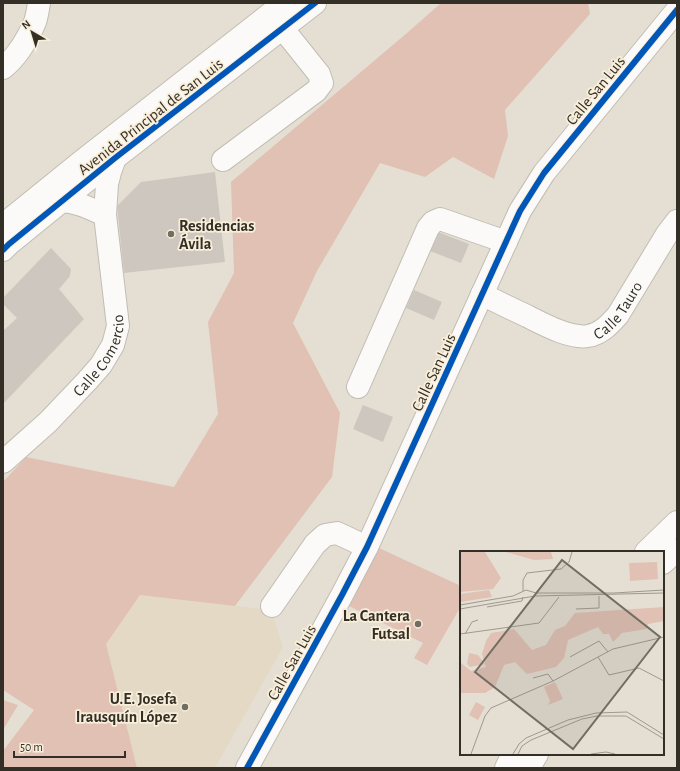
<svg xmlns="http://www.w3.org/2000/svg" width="680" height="771" font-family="'Alegreya Sans',sans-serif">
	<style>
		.built { fill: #e3d9c4 }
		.green { fill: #e0c1b3 }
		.building { fill: #cec7bf }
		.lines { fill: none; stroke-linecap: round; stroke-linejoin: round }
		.minor-casing { stroke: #c1bdb4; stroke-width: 24 }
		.minor { stroke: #fbfaf8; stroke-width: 22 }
		.cycleway-casing { stroke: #f9eed9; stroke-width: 8 }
		.cycleway { stroke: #0057b8; stroke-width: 6 }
		.poi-dot { fill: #716d63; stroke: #f9eed9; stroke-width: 1.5 }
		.labels { text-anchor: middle; stroke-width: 3.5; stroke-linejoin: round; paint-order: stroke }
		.street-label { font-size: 16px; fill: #332f27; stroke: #f9eed9 }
		.poi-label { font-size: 16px; font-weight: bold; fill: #332f27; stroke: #f9eed9; text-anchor: end }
		.inset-road { fill: none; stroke: #9e998e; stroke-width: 1 }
		.view { fill: #716d63; fill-opacity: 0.15; stroke: #716d63; stroke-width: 2 }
		.inset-edge { fill: none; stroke: #332f27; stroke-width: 2 }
	</style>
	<rect width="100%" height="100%" fill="#e5dfd3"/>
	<path class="built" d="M140 595 271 610 283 647 215 768H137L105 644Z"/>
	<g class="green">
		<path d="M441 3H588L590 14 505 110 508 136 494 179 453 157 425 177 380 163 317 271 293 323 340 413 332 477 235 606 140 595 106 644 137 768H3V751L34 710 3 690V482L26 457 174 487 218 414 208 322 234 273 231 182 407 33Z"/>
		<path d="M379 548 461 586V606L427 665 414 658 423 643 347 605Z"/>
		<path d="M3 700 18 705 3 730Z"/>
	</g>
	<g class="building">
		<path d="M215 172 225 262 124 273 117 206 141 182Z"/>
		<path d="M438 232 469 244 461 263 430 251Z"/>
		<path d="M51 248 71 269 70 276 59 289 84 319 3 404V331L17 318 3 304V298Z"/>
		<path d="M414 290 442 302 434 320 406 308Z"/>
		<path d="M363 405 393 417 383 442 353 429Z"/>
	</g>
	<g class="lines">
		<defs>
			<g id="minor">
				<path d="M3 68C17 57 28 38 35 22 37 16 38 9 39 3"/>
				<path d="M223 160 316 91 322 83 319 74 283 29"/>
				<path d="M62 201C78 202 91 209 105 215"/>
				<path d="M3 225 82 161 284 3"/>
				<path d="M3 250 9 244 115 158 315 3"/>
				<path id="s1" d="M482 294C497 302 512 309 527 316 543 324 570 339 588 336 601 334 610 324 618 315L667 234 677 221"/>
				<path d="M358 387 428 228 433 222 440 219 506 242"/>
				<path id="s2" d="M3 462 48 422 87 381 101 365 113 345 118 326 105 215 107 184 110 172 115 158"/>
				<path d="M646 552 677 522"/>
				<path d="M663 563 677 550"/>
				<path d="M272 606 315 544 325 535 337 533 367 547"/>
				<path d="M247 768 342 595 367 547 520 211 544 173 677 10"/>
				<path d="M506 768 513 754"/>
				<path d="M529 768 537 754"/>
			</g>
		</defs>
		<use href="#minor" class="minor-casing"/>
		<use href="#minor" class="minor"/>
		<defs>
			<g id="cycleway">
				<path d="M3 250 9 244 115 158 315 3"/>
				<path d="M247 768 342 595 367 547 520 211 544 173 677 10"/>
			</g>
		</defs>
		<use href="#cycleway" class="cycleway-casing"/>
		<use href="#cycleway" class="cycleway"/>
	</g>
	<g class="poi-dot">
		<circle cx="171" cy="234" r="4"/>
		<circle cx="418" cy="624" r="4"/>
		<circle cx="185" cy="707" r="4"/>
	</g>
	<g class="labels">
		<g class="street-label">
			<text transform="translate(595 90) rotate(-51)" y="6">Calle San Luis</text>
			<text transform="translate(150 116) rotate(-38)" y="6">Avenida Principal de San Luis</text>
			<text dy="6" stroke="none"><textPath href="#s1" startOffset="156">Calle Tauro</textPath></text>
			<text dy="6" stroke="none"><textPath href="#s2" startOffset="146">Calle Comercio</textPath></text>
			<text transform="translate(433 372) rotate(-65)" y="6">Calle San Luis</text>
			<text transform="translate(291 662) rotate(-61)" y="6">Calle San Luis</text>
		</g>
		<g class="poi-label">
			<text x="179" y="231" text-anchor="start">Residencias<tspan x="179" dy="18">Ávila</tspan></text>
			<text x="410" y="621">La Cantera<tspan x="410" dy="18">Futsal</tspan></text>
			<text x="177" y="704">U.E. Josefa<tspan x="177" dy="18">Irausquín López</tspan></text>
		</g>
	</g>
	<g transform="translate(460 551)">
		<rect width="204" height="204" fill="#e5dfd3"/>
		<path d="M0 1H25L41 27 33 38 0 41ZM46 1H91L93 8 74 9ZM197 11 198 28 170 30 169 12ZM29 39 32 46 0 51V43ZM204 56V70L188 73 186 78 162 82 153 91 149 83H143L138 76 108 89 104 107 96 116 67 123 55 111 44 114 35 136 25 142H0V98L1 112 11 120 26 116 22 103 26 90 31 82 54 78 72 99 86 94 95 79 105 75 115 62ZM9 102 18 104 25 113 10 116 7 113ZM95 131 103 148 88 154 90 150 84 136ZM16 151 25 156 18 169 9 164Z" fill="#e0c1b3"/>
		<path class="inset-road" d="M63 40V29L67 22 101 18 109 11 112 1M0 54 53 45 66 39 76 42H154L204 39M27 56 62 50 63 46M0 58 75 45 204 42M116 58 139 57V45M0 83 79 72 99 46M5 83 12 71 18 69M110 106 139 90 148 101M138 106 149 124 179 117 204 130M73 127 88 123 93 130M11 203 25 165 31 157 93 130 153 98 204 86M53 203 59 193 66 187 108 169 136 162 167 161 204 184M58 203 62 195 71 189 122 168 137 165H166L204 188M131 203 146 201 155 203"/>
		<path class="view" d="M102 9 200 86 113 198 15 121Z"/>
		<rect width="204" height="204" class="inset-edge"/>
	</g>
	<rect width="680" height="771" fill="none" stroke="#332f27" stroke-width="8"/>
	<g transform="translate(32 32) rotate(322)" stroke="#f9eed9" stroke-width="3" paint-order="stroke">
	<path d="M0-3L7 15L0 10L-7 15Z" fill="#332f27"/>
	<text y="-6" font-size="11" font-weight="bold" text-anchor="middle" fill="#332f27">N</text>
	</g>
	<path d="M14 751v6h111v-6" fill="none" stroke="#332f27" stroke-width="2"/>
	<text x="20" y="751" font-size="12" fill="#332f27" stroke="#f9eed9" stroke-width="3" paint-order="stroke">50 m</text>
</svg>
